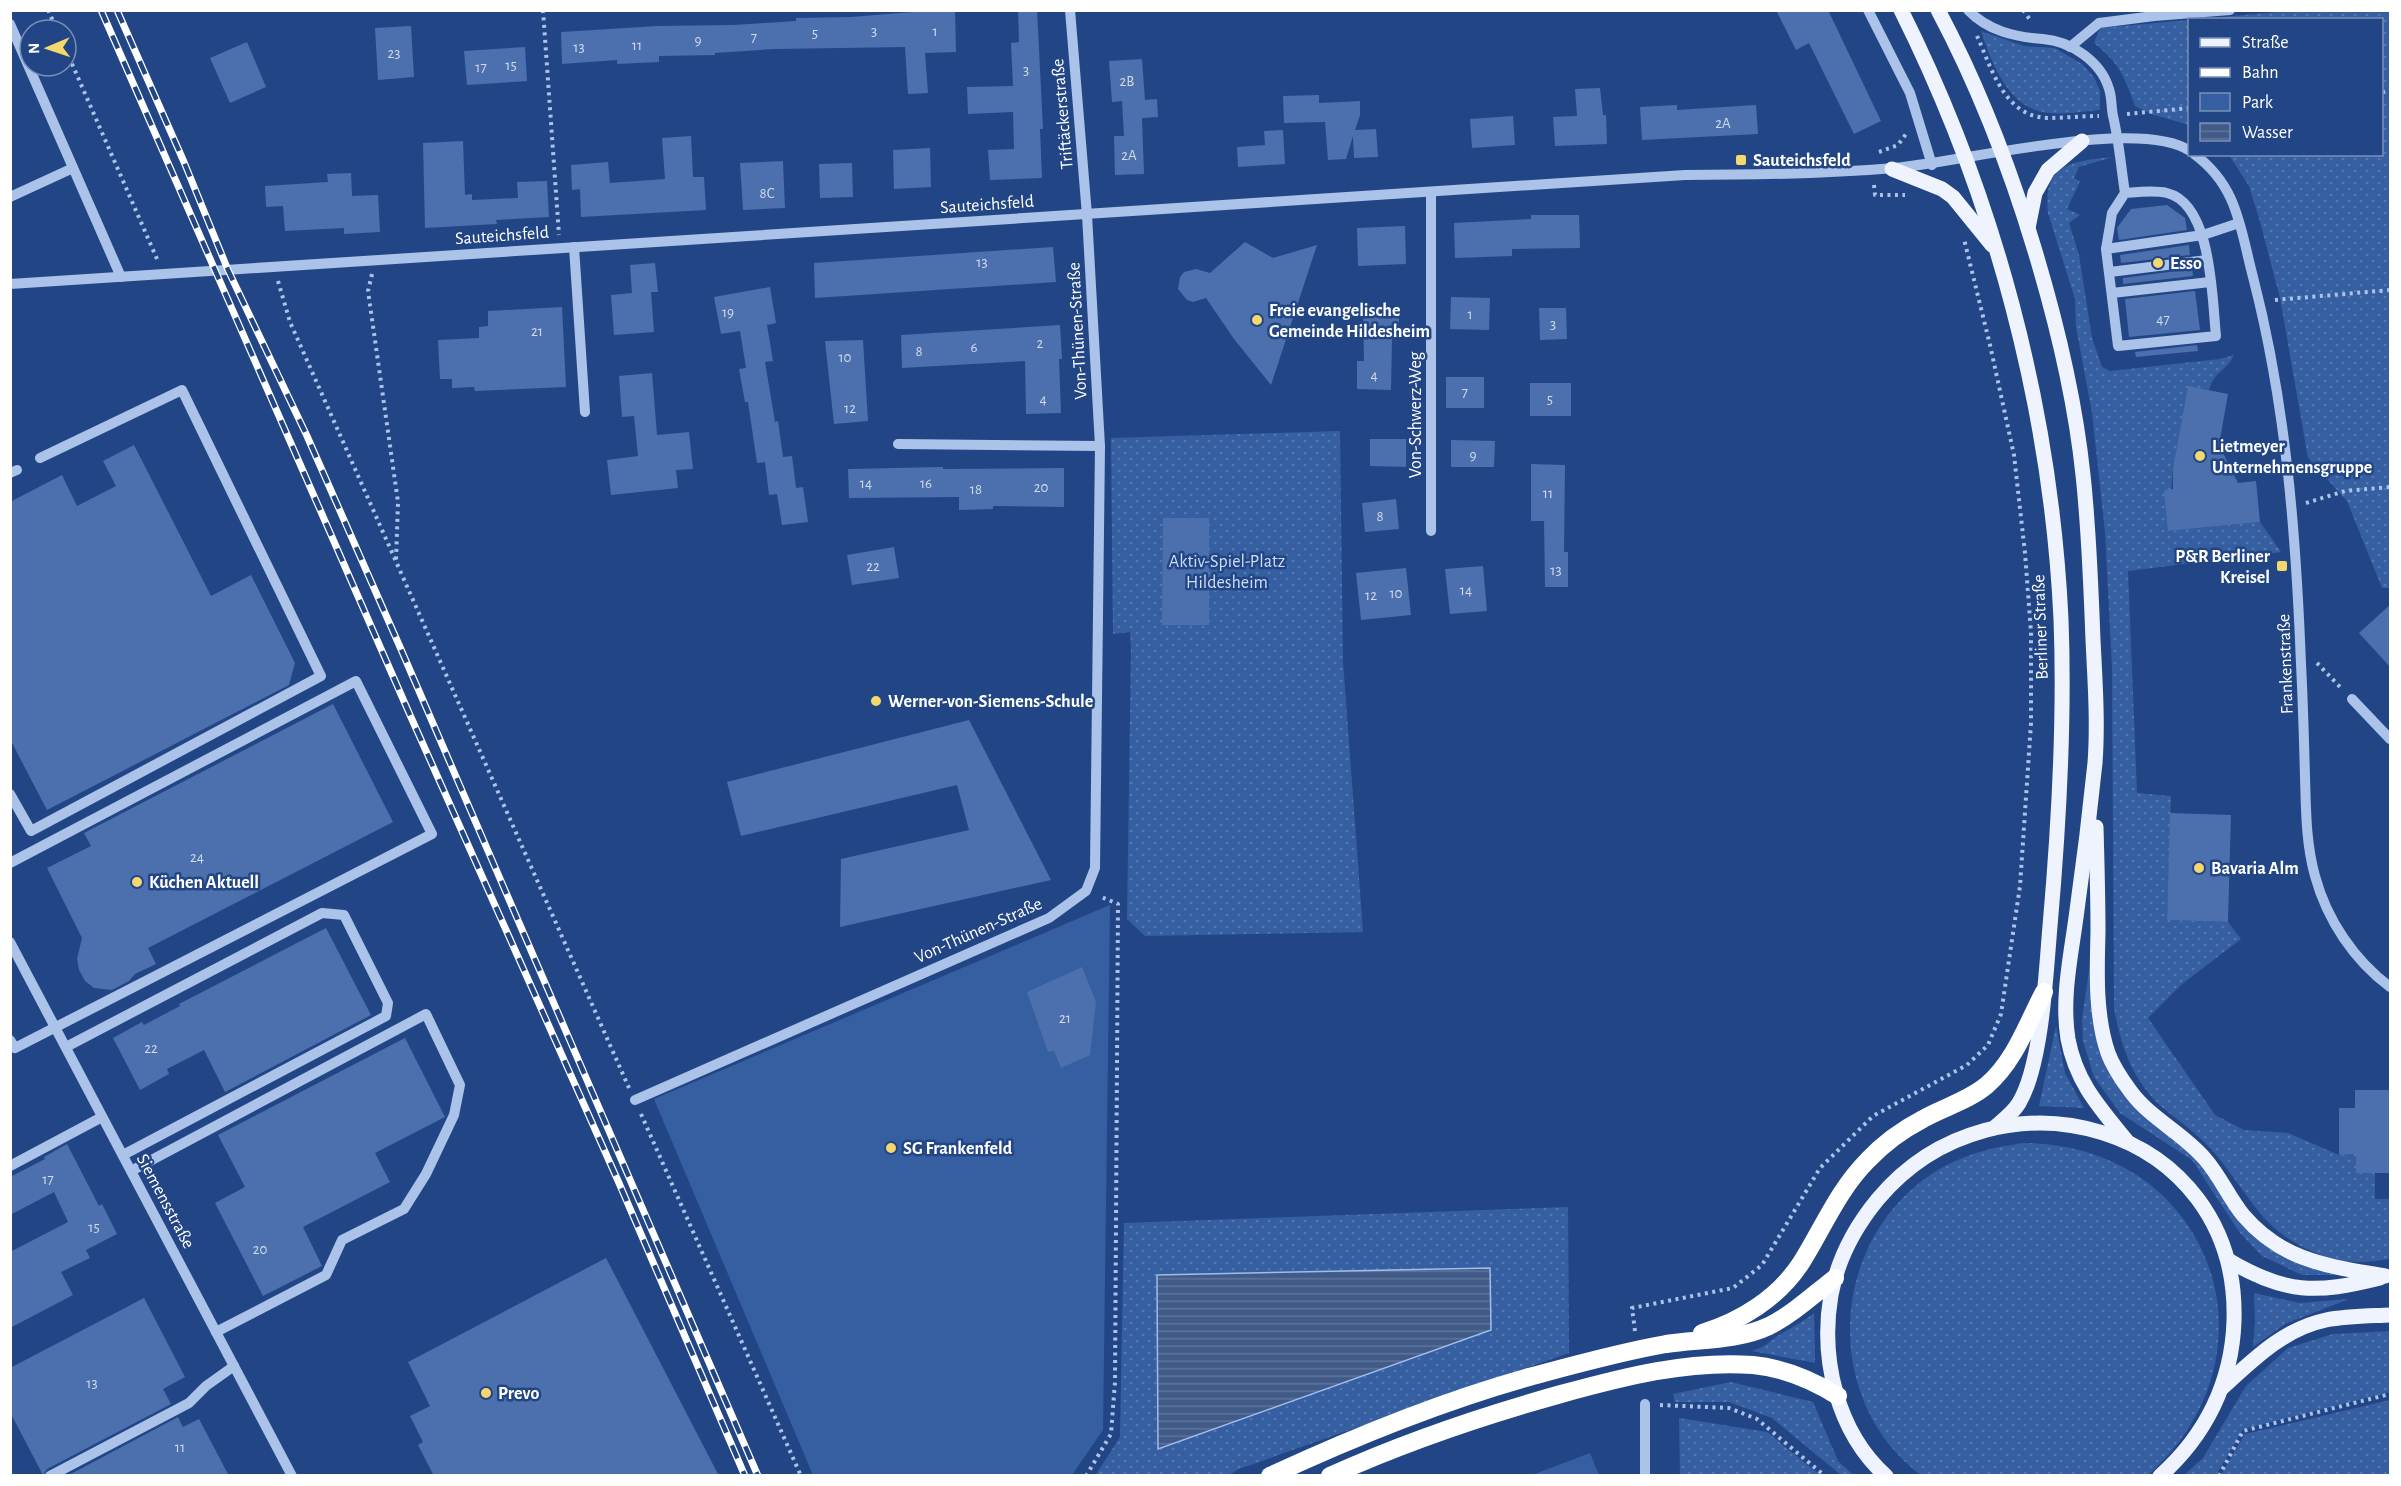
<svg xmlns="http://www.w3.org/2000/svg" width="2401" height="1486" font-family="'Alegreya Sans',sans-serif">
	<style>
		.green { fill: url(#green-dots) }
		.pitch { fill: #365fa2 }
		.water { fill: url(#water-rules); stroke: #9fbcea; stroke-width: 1.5 }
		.building { fill: #4b70ad }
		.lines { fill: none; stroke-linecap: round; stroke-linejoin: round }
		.path { stroke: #abc3e9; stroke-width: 4; stroke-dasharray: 3 4.5; stroke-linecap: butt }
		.minor { stroke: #abc3e9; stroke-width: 10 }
		.major { stroke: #eef3fe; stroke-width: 15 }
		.highway { stroke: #fff; stroke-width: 18 }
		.rail-casing { stroke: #fff; stroke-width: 7 }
		.rail { stroke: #224685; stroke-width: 4.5; stroke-dasharray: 14; stroke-linecap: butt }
		.poi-dot { fill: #f5d86d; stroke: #224685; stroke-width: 2 }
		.labels { text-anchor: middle; stroke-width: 5; stroke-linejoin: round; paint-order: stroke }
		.number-label { font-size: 15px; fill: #d2dbea }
		.street-label { font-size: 18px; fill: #fff; stroke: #224685 }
		.poi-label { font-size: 18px; font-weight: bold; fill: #fff; stroke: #224685; text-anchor: start }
		.park-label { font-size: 18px; fill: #cfdef7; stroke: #224685 }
	</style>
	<defs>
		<pattern id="green-dots" width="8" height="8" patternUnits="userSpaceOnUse" patternTransform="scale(1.5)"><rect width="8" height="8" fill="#365fa2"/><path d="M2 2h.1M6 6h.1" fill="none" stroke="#5477b0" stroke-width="1.8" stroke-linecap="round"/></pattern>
		<pattern id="water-rules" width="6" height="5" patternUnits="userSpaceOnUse" patternTransform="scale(1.5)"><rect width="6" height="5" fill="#415b89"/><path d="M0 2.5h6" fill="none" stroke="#5e749b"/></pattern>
	</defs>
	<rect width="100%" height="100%" fill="#224685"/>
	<g class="green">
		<path d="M2299 10 2390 11V588H2382L2347 501 2308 458 2280 298 2259 218 2249 186 2229 155 2382 154V20L2199 19Z"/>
		<path d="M2189 20V125L2151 114 2135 106C2124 76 2120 64 2094 43L2100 28Z"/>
		<path d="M1981 31 2024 46 2055 48 2082 64 2094 77 2100 91V110C2084 111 2065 115 2049 113 2009 110 1992 64 1981 31Z"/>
		<path d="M2113 157 2079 167 2074 178 2080 181 2067 209 2080 215 2069 223 2079 255 2092 338 2102 367 2110 371 2220 359 2234 355C2226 372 2215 370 2209 390L2188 387 2173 468 2168 531 2260 522 2281 552 2128 571 2137 793 2171 796 2167 920 2228 922 2241 939 2182 984 2148 1018 2215 1115 2244 1130 2288 1133 2339 1155 2356 1154V1173H2375V1199H2390V1259C2380 1260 2369 1262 2359 1262 2319 1261 2279 1239 2256 1208 2240 1188 2227 1166 2209 1147 2195 1132 2179 1121 2163 1108 2133 1082 2121 1046 2114 1008L2112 667 2105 532 2092 413 2076 327 2075 299 2048 213C2042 163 2074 161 2113 157Z"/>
		<path d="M1340 431 1343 661 1363 932 1145 936 1127 919 1131 648 1130 632 1113 634 1111 438Z"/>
		<path d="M2093 943 2117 1085 2130 1102 2199 1160 2254 1232 2294 1262 2340 1275H2302L2262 1256 2240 1233 2192 1160 2120 1113 2094 1077 2083 1041 2082 1019Z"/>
		<path d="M2056 1026 2065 1073 2084 1108 2039 1106Z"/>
		<path d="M2026 1143C2212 1146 2285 1354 2148 1475H1921C1827 1405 1827 1259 1917 1185 1948 1159 1987 1147 2026 1143Z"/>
		<path d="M1568 1207 1569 1353 1239 1469 1228 1475 1095 1476 1120 1437 1124 1223Z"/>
		<path d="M2254 1293 2300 1303 2349 1299 2285 1324 2253 1347 2255 1321Z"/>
		<path d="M1814 1313 1815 1363 1752 1351C1768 1346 1769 1341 1781 1334 1792 1327 1803 1322 1814 1313Z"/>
		<path d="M2390 1331V1392L2243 1429 2216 1475H2184L2203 1458 2246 1386 2288 1348 2333 1334Z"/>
		<path d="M1731 1382 1813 1402 1838 1461 1853 1475H1841L1772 1418 1729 1402H1675L1673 1394Z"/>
		<path d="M2390 1400V1475H2221L2245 1434Z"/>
		<path d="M1679 1418 1767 1432 1820 1475H1680Z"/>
	</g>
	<g class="pitch">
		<path d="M1110 905 1103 1430 1072 1475H813L654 1099Z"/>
		<path d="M1590 1453 1599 1475H1532Z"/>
	</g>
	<path class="water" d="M1490 1268 1491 1330 1158 1449 1157 1275Z"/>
	<g class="building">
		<path d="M913 10H955L956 52 925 53 928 93 908 94 905 47 775 49 715 53V55L659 56V62L617 64V60L562 64 561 32 658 26 734 25 796 21V18L851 17 913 12Z"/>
		<path d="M1018 10H1037L1043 129H1040L1042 178 990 180 988 150 1014 149 1013 112 968 114 967 87 1013 86 1011 43 1019 42Z"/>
		<path d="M1776 10H1828L1881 121 1854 134 1809 43 1796 50Z"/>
		<path d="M411 26 414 77 378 80 375 28Z"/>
		<path d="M247 42 266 87 230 103 210 58Z"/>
		<path d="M525 47 527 81 467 85 464 51Z"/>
		<path d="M1142 59 1145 100 1157 99 1158 117 1142 118 1144 174 1115 175 1114 136H1124L1122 101 1112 102 1109 61Z"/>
		<path d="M1600 88 1603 115H1606L1607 144 1555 146 1553 117 1577 116 1575 89Z"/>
		<path d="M1319 95V103L1360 101V115L1355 130 1376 129 1378 157 1354 158 1353 136 1346 159 1328 160 1325 122 1284 123 1283 96Z"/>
		<path d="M1677 105V110L1756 105 1758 134 1642 140 1640 107Z"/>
		<path d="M1513 116 1515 145 1472 148 1470 119Z"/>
		<path d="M1283 130 1285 164 1238 167 1237 147 1265 145 1264 131Z"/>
		<path d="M691 136 693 177H704L706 210 581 217 580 189 572 190 571 165 608 162 610 183 665 179 662 138Z"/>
		<path d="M463 141 465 195 472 194V200L518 198 517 182 547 181 549 217 496 220 497 224 425 228 423 143Z"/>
		<path d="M930 148 931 187 894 189 893 150Z"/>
		<path d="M783 161 785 208 743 210 740 163Z"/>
		<path d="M852 163 853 197 820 198 819 164Z"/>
		<path d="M351 173 352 196 378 195 380 232 344 234V228L285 231 283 206 266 207 265 186 328 182 327 174Z"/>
		<path d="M2167 205 2185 218 2187 230 2119 240 2117 228 2131 209Z"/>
		<path d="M1531 215H1579L1580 248 1512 249V256L1455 258 1454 223 1531 219Z"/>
		<path d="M1405 226 1406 264 1358 266 1357 228Z"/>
		<path d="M1245 242 1273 258 1317 245 1271 385 1234 339 1206 298 1193 302 1187 300 1178 289 1180 277 1184 272 1196 269 1210 273Z"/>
		<path d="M2189 245 2190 255 2121 263 2120 255Z"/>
		<path d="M1053 247 1056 282 815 298 814 263Z"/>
		<path d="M655 263 658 292H651L654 332 614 335 611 295 632 293 630 265Z"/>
		<path d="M2192 269 2193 276 2123 284V278Z"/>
		<path d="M770 287 776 323 767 325 773 361 765 362 775 422 778 421 783 457 792 456 796 488 803 487 808 522 782 525 777 494 769 495 765 462 757 463 748 402H745L739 369 746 368 740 331 721 334 714 297Z"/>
		<path d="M2195 291 2200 330 2129 337 2125 299Z"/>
		<path d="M1451 297 1490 298 1489 330 1450 329Z"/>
		<path d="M562 307 566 387 475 391 474 387 452 388V379H440L438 340 479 338V327L488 326V311Z"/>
		<path d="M1363 307H1399V338L1392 339 1391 390 1357 389V361H1364Z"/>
		<path d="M1539 308H1566L1567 339 1540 340Z"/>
		<path d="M1060 325 1062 359H1059L1061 413 1026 414 1025 361 902 368 901 335Z"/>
		<path d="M863 340 868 421 834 424 825 341Z"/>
		<path d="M2197 345 2198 351 2136 357 2135 352Z"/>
		<path d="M652 373 657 435 689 432 693 469 676 470 678 488 611 495 607 460 638 456 634 416 622 417 619 376Z"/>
		<rect x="1446" y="377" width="38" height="31"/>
		<rect x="1530" y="383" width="41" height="33"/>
		<path d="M2188 386 2228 394 2219 445 2238 483 2256 481 2260 522 2168 531 2164 490 2173 489V468Z"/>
		<path d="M1370 439H1406V467L1370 466Z"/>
		<path d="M1451 440 1495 441 1494 467H1451Z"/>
		<path d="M134 445 211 596 251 575 295 663 289 685 47 810 10 739V502L62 475 77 506 116 486 103 461Z"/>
		<path d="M1531 464 1565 465 1564 552H1568V587H1545L1544 521H1531Z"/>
		<path d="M943 467V469L1064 468V507L993 506V509L959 510V497L849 498 848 469Z"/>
		<path d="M1396 499 1399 529 1365 532 1362 503Z"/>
		<path d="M1163 518H1209V625H1162Z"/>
		<path d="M894 547 899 578 852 585 847 555Z"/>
		<path d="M1483 566 1487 611 1450 614 1445 569Z"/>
		<path d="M1406 568 1411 615 1361 620 1356 573Z"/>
		<path d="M2391 604V668L2359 633Z"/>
		<path d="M333 704 393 822 148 948 156 964 135 974 129 981 112 990 94 988 85 981 79 970 77 959 82 938 47 868 91 846 84 833Z"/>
		<path d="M969 720 1051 880 840 927 841 859 969 830 957 785 741 836 727 782Z"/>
		<path d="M2170 813 2231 815 2228 922 2167 920Z"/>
		<path d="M326 928 371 1015 225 1092 204 1050 167 1069 169 1074 140 1090 113 1038 142 1022 144 1025 180 1006 179 1004Z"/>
		<path d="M1082 967 1096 1002 1090 1055 1061 1068 1054 1051 1048 1052 1027 992Z"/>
		<path d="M405 1038 445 1117 375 1153 390 1182 303 1227 322 1266 263 1296 215 1203 245 1187 218 1135Z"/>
		<path d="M2355 1090H2391V1173H2356V1154L2339 1155V1108H2355Z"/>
		<path d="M67 1144 99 1206 102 1204 117 1234 86 1250 90 1258 61 1272 73 1295 10 1328V1252L68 1222 54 1192 10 1215V1177L45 1159 44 1157Z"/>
		<path d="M606 1258 719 1476H434L418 1445 423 1442 410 1416 430 1406 408 1362Z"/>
		<path d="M144 1298 185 1377 163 1389 171 1404 47 1469 43 1475 10 1412V1368Z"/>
		<path d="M178 1417 183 1427 199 1419 229 1476H67Z"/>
	</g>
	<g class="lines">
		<g class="path">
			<path d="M48 10 57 30"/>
			<path d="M543 10 559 235"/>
			<path d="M2023 10 2031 21"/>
			<path d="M1977 36C1992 69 2004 116 2047 118 2064 118 2082 116 2099 116"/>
			<path d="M66 50 157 259"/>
			<path d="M2382 92 2390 91"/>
			<path d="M2127 114 2190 108"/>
			<path d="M1879 152 1898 145 1906 134"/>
			<path d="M1874 185 1875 195H1905"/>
			<path d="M372 274 368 291 398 502 396 561"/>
			<path d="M278 281 290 322 629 1088"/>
			<path d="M2275 300 2390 290"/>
			<path d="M2306 503 2345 491 2390 487"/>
			<path d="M2317 663 2343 690"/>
			<path d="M641 1114 801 1476"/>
			<path d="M1635 1331 1632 1308 1733 1288 1762 1265 1820 1168 1873 1116 1967 1065 1988 1045 2001 1014 2020 886 2031 723V632L2025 553 2014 455 1990 345 1964 239"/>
			<path d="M1660 1405 1729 1408 1757 1419 1825 1476"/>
			<path d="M1086 1476 1111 1434 1115 1382 1118 904 1099 896"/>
			<path d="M2219 1476 2243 1431 2390 1394"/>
		</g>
		<g class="minor">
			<path d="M1868 10 1910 93 1932 165"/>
			<path d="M1968 10C1988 31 2015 37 2043 39 2070 41 2101 61 2109 89 2112 97 2111 107 2113 116 2119 141 2121 167 2125 193L2112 213 2106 249 2118 346 2216 336C2212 298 2212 204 2167 193 2154 190 2139 192 2125 193"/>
			<path d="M10 24 121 277"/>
			<path d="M2070 47 2099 23 2154 16 2230 10"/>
			<path d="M2194 154C2238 186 2240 228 2253 277 2286 404 2296 534 2301 664 2303 702 2304 740 2305 777 2306 811 2306 844 2315 876 2327 920 2354 960 2390 987"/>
			<path d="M1431 192V531"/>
			<path d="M10 197 73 168"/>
			<path d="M574 247 585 412"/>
			<path d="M2106 249 2203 235 2239 223"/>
			<path d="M2110 272 2207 260"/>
			<path d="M10 284 1685 175C1754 175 1824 174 1894 168 1958 163 2140 116 2190 151"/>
			<path d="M2112 293 2210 282"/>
			<path d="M898 444 1100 446"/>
			<path d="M10 473 17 470"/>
			<path d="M2352 699 2390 739"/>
			<path d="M10 794 31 831 321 676 182 390 40 458"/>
			<path d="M10 863 356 681 432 834 15 1048 10 1040"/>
			<path d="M10 942 292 1476"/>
			<path d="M66 1047 322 913 344 915 388 1003 386 1016 123 1155"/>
			<path d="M635 1100 1049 918 1086 891 1095 868 1100 446 1087 215 1070 10"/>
			<path d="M10 1166 102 1117"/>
			<path d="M131 1171 426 1014 460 1085 454 1115 426 1174 404 1209 342 1240 326 1275 216 1332"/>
			<path d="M1645 1404V1476"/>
			<path d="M50 1476 189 1403 206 1386 234 1366"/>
		</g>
		<g class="major">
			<path d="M1901 10C1995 198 2051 409 2061 619 2065 721 2059 824 2050 926 2046 972 2042 1065 2019 1103 2013 1113 2003 1120 1994 1128"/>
			<path d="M1938 10C1979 87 2010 168 2035 251 2057 324 2075 398 2083 475 2089 530 2091 585 2093 640 2095 680 2098 723 2095 763 2090 812 2084 861 2077 910 2072 951 2061 996 2068 1039 2076 1082 2099 1107 2126 1140"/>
			<path d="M1892 169 1942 189 1953 197 1992 245"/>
			<path d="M2028 228 2035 193 2048 170 2082 141"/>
			<path d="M2096 827C2097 862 2098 897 2098 932 2097 971 2095 1015 2108 1053 2113 1067 2122 1080 2131 1092 2151 1119 2183 1133 2205 1159 2220 1176 2229 1198 2243 1215 2283 1262 2329 1266 2385 1276"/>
			<path d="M2228 1260C2285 1294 2316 1294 2380 1278"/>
			<path d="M2222 1388C2253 1360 2283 1329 2326 1320 2346 1316 2369 1316 2390 1315"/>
			<path d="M1886 1476C1837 1432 1820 1359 1831 1295 1838 1258 1854 1228 1878 1199 1997 1057 2240 1124 2234 1321 2232 1382 2206 1435 2160 1476"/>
		</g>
		<g class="highway">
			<path d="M1702 1333C1741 1321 1778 1298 1801 1263 1823 1228 1838 1190 1868 1160 1884 1143 1902 1130 1923 1119 1944 1107 1968 1101 1987 1085 2015 1061 2027 1024 2044 992"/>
			<path d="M1270 1476C1354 1437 1440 1402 1529 1377 1574 1365 1620 1352 1666 1344 1700 1339 1737 1341 1769 1326 1793 1314 1813 1295 1835 1278"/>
			<path d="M1330 1476C1405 1442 1482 1416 1561 1394 1623 1377 1688 1360 1753 1365 1784 1368 1812 1380 1838 1396"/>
		</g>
		<defs>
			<g id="rail">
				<path d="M101 10 410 715 619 1183 745 1476"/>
				<path d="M117 10 184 162 228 270 307 436 400 647 758 1476"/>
			</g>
		</defs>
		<use href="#rail" class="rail-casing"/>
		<use href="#rail" class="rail"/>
	</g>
	<g class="poi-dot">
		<rect x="1735" y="154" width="12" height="12" rx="3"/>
		<circle cx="2158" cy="263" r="6"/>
		<circle cx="1257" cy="320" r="6"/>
		<circle cx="2200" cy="456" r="6"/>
		<rect x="2276" y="560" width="12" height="12" rx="3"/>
		<circle cx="876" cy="701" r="6"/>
		<circle cx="2199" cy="868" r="6"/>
		<circle cx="137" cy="882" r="6"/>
		<circle cx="891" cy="1148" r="6"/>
		<circle cx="486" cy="1393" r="6"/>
	</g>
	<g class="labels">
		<g class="number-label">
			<text x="874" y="36">3</text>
			<text x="935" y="36">1</text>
			<text x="815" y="38">5</text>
			<text x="754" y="42">7</text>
			<text x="698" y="45">9</text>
			<text x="637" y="50">11</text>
			<text x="579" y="52">13</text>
			<text x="394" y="58">23</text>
			<text x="511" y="70">15</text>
			<text x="481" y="72">17</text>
			<text x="1026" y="75">3</text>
			<text x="1127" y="86">2B</text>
			<text x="1723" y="128">2A</text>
			<text x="1129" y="160">2A</text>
			<text x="767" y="198">8C</text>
			<text x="982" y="267">13</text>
			<text x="728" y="317">19</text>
			<text x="1470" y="319">1</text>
			<text x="2163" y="324">47</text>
			<text x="1553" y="329">3</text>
			<text x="537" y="336">21</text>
			<text x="1040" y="348">2</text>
			<text x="974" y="352">6</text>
			<text x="919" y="356">8</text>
			<text x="845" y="362">10</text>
			<text x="1374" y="380">4</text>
			<text x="1465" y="397">7</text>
			<text x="1043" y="404">4</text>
			<text x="1550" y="404">5</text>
			<text x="850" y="413">12</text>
			<text x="1473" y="460">9</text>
			<text x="866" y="488">14</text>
			<text x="926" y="488">16</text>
			<text x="1041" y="492">20</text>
			<text x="976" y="494">18</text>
			<text x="1548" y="498">11</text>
			<text x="1380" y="521">8</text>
			<text x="873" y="571">22</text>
			<text x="1556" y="575">13</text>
			<text x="1466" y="595">14</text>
			<text x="1396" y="598">10</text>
			<text x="1371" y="600">12</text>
			<text x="197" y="862">24</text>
			<text x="1065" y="1023">21</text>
			<text x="151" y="1053">22</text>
			<text x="48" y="1184">17</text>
			<text x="94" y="1232">15</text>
			<text x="260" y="1254">20</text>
			<text x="92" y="1388">13</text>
			<text x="180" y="1452">11</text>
		</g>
		<g class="street-label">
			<text transform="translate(1062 114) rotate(-95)" y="6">Triftäckerstraße</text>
			<text transform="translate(987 204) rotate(-4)" y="6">Sauteichsfeld</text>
			<text transform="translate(502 235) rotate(-4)" y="6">Sauteichsfeld</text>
			<text transform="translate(1077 331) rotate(-93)" y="6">Von-Thünen-Straße</text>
			<text transform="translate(1415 415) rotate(-90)" y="6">Von-Schwerz-Weg</text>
			<text transform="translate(2040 627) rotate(-92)" y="6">Berliner Straße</text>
			<text transform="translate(2285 664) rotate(-92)" y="6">Frankenstraße</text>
			<text transform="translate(978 930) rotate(-24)" y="6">Von-Thünen-Straße</text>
			<text transform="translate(166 1201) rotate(62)" y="6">Siemensstraße</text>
		</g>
		<g class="poi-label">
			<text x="1753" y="166">Sauteichsfeld</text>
			<text x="2170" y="269">Esso</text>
			<text x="1269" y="316">Freie evangelische<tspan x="1269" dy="21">Gemeinde Hildesheim</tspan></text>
			<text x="2212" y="452">Lietmeyer<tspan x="2212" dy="21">Unternehmensgruppe</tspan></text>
			<text x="2270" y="562" text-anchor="end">P&amp;R Berliner<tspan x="2270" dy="21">Kreisel</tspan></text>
			<text x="888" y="707">Werner-von-Siemens-Schule</text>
			<text x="2211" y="874">Bavaria Alm</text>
			<text x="149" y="888">Küchen Aktuell</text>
			<text x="903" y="1154">SG Frankenfeld</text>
			<text x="498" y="1399">Prevo</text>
		</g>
		<g class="park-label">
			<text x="1227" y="567">Aktiv-Spiel-Platz<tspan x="1227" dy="21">Hildesheim</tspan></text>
		</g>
	</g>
	<rect width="2401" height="1486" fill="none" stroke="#ffffff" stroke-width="24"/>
	<rect x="2188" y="18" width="195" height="138" fill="#224685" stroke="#7a90b6" stroke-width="1.5"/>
	<rect x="2200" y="38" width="30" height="9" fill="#eef3fe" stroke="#7a90b6" stroke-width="1.5"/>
	<text x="2242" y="48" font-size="18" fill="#ffffff">Straße</text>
	<rect x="2200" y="68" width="30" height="9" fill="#ffffff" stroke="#7a90b6" stroke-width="1.5"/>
	<text x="2242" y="78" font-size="18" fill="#ffffff">Bahn</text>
	<rect x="2200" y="93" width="30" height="18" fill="#365fa2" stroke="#7a90b6" stroke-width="1.5"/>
	<text x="2242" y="108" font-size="18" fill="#ffffff">Park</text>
	<rect x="2200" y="123" width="30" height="18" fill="url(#water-rules)" stroke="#7a90b6" stroke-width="1.5"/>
	<text x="2242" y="138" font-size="18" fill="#ffffff">Wasser</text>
	<g transform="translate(48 48) rotate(268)"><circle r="28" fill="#224685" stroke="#7a90b6" stroke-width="1.5"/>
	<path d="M0-4.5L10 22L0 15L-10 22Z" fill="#f5d86d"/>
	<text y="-9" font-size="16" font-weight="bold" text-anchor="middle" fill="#ffffff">N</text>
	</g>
</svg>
